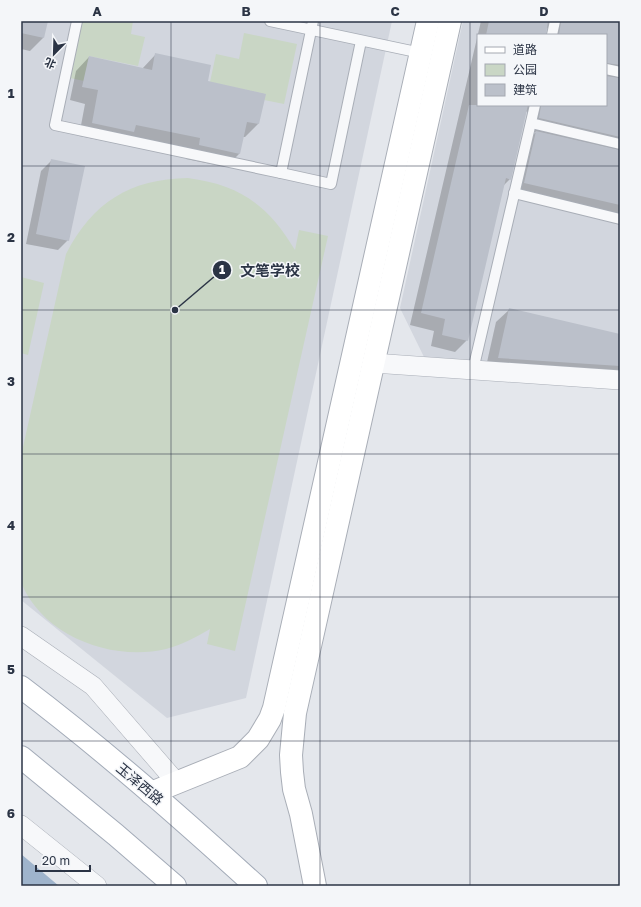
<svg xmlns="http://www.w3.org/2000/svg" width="641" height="907" font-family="'Golos Text','Noto Sans SC',sans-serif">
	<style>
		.built { fill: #d2d6de; fill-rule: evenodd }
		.green { fill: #c9d6c5 }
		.water { fill: #9fb4cc }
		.shadow { fill: #0003; fill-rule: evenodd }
		.building { fill: #bbc0ca }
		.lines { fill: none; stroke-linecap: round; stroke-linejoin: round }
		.lane-casing { stroke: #a9aeb7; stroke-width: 12 }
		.street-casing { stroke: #a9aeb7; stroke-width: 20 }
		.secondary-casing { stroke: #a9aeb7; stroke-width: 24 }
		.primary-casing { stroke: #a3abb8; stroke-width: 24 }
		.lane { stroke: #f7f8fa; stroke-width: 10 }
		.street { stroke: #f7f8fa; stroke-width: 19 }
		.secondary { stroke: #fff; stroke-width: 22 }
		.primary { stroke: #fff; stroke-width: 22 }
		.grid { fill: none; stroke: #2b3445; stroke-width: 1; stroke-opacity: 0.55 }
		.labels { text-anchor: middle; stroke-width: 3; stroke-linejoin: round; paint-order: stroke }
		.street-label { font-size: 14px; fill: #2b3445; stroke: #f4f6f9 }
		.leader { fill: none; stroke: #2b3445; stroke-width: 1.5 }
		.callout-dot { fill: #2b3445; stroke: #f4f6f9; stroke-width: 1.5 }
		.mark-label { font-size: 12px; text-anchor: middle; font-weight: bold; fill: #fff }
		.callout-label { font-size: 15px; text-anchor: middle; font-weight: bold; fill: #2b3445; stroke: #f4f6f9; stroke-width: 3; stroke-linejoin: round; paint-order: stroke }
		.neatline { fill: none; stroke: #2b3445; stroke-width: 1.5 }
		.grid-label { font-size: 13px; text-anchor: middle; font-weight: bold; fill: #2b3445 }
	</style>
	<rect width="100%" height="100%" fill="#e4e7ec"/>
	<g class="built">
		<path d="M21 21H392L246 698 167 718 21 600Z"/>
		<path d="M463 21H620V370L424 357 400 308ZM478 35H606V105H478Z"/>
	</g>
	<g class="green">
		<path d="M82 21H133L131 34 145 37 138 66 89 56 84 81 70 78Z"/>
		<path d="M244 33 297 44 284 104 264 100 265 94 210 82 216 54 239 59Z"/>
		<path d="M188 178C240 185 268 205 295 250L299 230 328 236 235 651 207 644 210 629C196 637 182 645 166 649 112 662 42 636 21 582V456L66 254C93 202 130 179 188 178Z"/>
		<path d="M21 277 44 283 28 355 21 353Z"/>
	</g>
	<path class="water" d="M21 854 59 886H21Z"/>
	<g class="shadow">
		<path d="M21 21H47L43 38 30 51 21 49Z"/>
		<path d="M481 21H620V219L513 194 524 143 536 132 528 130 530 115 526 111 510 179 503 186 467 340 455 352 431 346 434 331 410 325ZM546 27 550 31V35H606V105H478V35H545Z"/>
		<path d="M156 54 206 82 264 94 258 124 245 137H243L239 154 226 167 186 159 188 152 126 139 120 144 79 136 85 104 70 100 76 71 89 57 142 69Z"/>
		<path d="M52 160 68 240 58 250 26 244 41 171Z"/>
		<path d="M510 309 620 335V380L485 371 496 322Z"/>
	</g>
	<g class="building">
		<path d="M21 21H48L44 38 21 33Z"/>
		<path d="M489 21H548L546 35H486Z"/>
		<path d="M561 21H620V65L606 63V35H559Z"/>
		<path d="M155 53 211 65 208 81 266 94 259 124 247 122 240 154 199 145 200 138 136 125 134 132 92 123 98 90 82 87 89 56 152 70Z"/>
		<path d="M606 76 620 78V137L539 118 541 105H606Z"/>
		<path d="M469 105H528L511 180 506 178 468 341 442 335 445 319 421 313Z"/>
		<path d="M536 131 620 150V205L524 183Z"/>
		<path d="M51 159 85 166 69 241 36 234Z"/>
		<path d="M509 308 620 334V366L498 358Z"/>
	</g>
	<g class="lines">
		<defs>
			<g id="lane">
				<path d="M77 21 55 125 281 173 313 21"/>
				<path d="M270 21 421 53"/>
				<path d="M552 35 555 21"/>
				<path d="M606 69 620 72"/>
				<path d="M531 123 620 144"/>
				<path d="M281 173 331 184 361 41"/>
				<path d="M514 193 620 219"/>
				<path d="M473 370 535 105"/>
			</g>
			<g id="street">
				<path d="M373 363 620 380"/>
				<path d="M21 636 93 686 177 783"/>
				<path d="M21 825 97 886"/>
			</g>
			<g id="secondary">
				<path d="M151 793 240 757 258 739 270 719 274 708 428 21"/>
				<path d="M315 886 301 814 294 789 292 772 291 755 295 713 450 21"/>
			</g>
			<g id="primary">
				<path d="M21 687C103 749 180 817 256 886"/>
				<path d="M21 757 116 835 175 886"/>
			</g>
		</defs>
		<use href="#lane" class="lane-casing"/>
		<use href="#street" class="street-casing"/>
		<use href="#secondary" class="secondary-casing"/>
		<use href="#primary" class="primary-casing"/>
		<use href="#lane" class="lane"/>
		<use href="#street" class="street"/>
		<use href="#secondary" class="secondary"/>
		<use href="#primary" class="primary"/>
	</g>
	<path class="grid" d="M171 21V886M320 21V886M470 21V886M21 166H620M21 310H620M21 454H620M21 597H620M21 741H620"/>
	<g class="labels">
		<g class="street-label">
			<text transform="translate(140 784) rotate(40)" y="5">玉泽西路</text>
		</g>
	</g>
	<path class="leader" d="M175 310L222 270"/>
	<g class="callout-dot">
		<circle cx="175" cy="310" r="4"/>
		<circle cx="222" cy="270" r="10"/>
	</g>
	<g class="mark-label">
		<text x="222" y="274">1</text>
	</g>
	<g class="callout-label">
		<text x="270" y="276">文笔学校</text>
	</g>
	<rect width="641" height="907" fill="none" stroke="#f4f6f9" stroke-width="44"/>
	<rect x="477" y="34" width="130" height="72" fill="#f4f6f9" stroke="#a4a8b1"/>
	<rect x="485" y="47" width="20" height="6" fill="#ffffff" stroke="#a4a8b1"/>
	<text x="513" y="54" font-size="12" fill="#2b3445">道路</text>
	<rect x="485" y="64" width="20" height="12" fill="#c9d6c5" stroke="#a4a8b1"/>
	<text x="513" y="74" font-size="12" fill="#2b3445">公园</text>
	<rect x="485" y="84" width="20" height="12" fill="#bbc0ca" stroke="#a4a8b1"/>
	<text x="513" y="94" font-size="12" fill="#2b3445">建筑</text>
	<g transform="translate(54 54) rotate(203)" stroke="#f4f6f9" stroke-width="3" paint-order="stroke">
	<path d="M0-3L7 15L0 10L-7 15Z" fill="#2b3445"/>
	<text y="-6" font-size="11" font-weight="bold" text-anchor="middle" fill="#2b3445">北</text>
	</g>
	<path d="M36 865v6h54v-6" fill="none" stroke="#2b3445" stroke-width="2"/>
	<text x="42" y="865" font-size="12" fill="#2b3445" stroke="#f4f6f9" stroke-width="3" paint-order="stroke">20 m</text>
	<rect x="22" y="22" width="597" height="863" class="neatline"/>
	<g class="grid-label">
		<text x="97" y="16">A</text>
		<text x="246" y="16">B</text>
		<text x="395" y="16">C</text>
		<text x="544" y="16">D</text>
		<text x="11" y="98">1</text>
		<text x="11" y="242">2</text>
		<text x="11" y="386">3</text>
		<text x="11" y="530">4</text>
		<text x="11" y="674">5</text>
		<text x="11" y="818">6</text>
	</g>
</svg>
